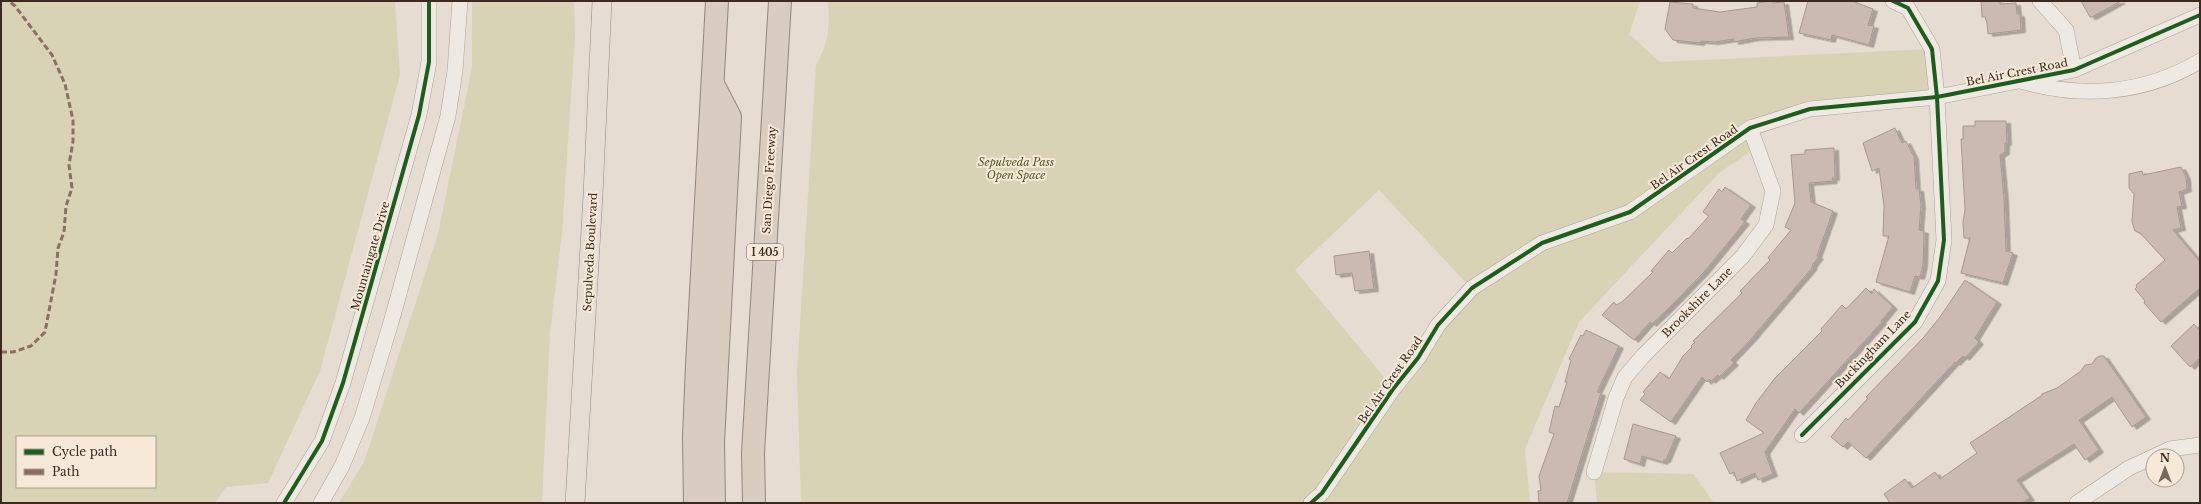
<svg xmlns="http://www.w3.org/2000/svg" width="2201" height="504" font-family="'Libre Baskerville',serif">
	<style>
		.green { fill: #d8d3b4; fill-rule: evenodd }
		.building { fill: #cabab2; stroke: #a79890; filter: url(#shadow) }
		.lines { fill: none; stroke-linecap: round; stroke-linejoin: round }
		.minor-casing { stroke: #aca299; stroke-width: 16 }
		.major-casing { stroke: #918780; stroke-width: 20 }
		.highway-casing { stroke: #918780; stroke-width: 24 }
		.minor { stroke: #eee9e2; stroke-width: 15 }
		.major { stroke: #e6ded4; stroke-width: 19 }
		.highway { stroke: #d9ccc1; stroke-width: 22 }
		.quiet { stroke: #8d6e63; stroke-width: 3; stroke-dasharray: 6 3; stroke-linecap: butt }
		.cycleway-casing { stroke: #f6e9d8; stroke-width: 6 }
		.cycleway { stroke: #1b5e20; stroke-width: 4 }
		.labels { text-anchor: middle; stroke-width: 4; stroke-linejoin: round; paint-order: stroke }
		.shield { fill: #f6e9d8; stroke: #746357; stroke-width: 1 }
		.shield-label { font-size: 10px; font-weight: bold; fill: #3c2920 }
		.street-label { font-size: 11px; fill: #3c2920; stroke: #f6e9d8 }
		.park-label { font-size: 11px; font-style: italic; fill: #535827; stroke: #f6e9d8 }
	</style>
	<defs>
		<filter id="shadow"><feDropShadow dx="4.5" dy="2.5" stdDeviation="0" flood-color="#0004"/></filter>
	</defs>
	<rect width="100%" height="100%" fill="#e6dcd1"/>
	<g class="green">
		<path d="M1 1H395L400 75 320 371 268 483 226 487 215 503H1ZM17 437H155V487H17Z"/>
		<path d="M472 1H574L575 36 562 233 550 333 542 503H339L364 462 438 234 472 68Z"/>
		<path d="M828 1H1640L1629 34 1660 62 1932 49 1937 97 1810 109 1751 128 1757 147 1719 173 1579 322 1525 449 1530 503H801L797 373 816 65C830 41 829 28 828 1ZM1379 190 1471 288 1393 388 1295 270Z"/>
		<path d="M1594 472 1693 474 1714 503H1597Z"/>
	</g>
	<g class="building">
		<path d="M1772 1 1773 3 1784 2 1789 37 1755 38 1734 42V39L1714 42 1701 41 1700 43 1673 40 1665 29 1670 2 1693 4V8L1720 12 1757 7V3Z"/>
		<path d="M1808 1H1852L1873 9 1868 25 1874 26 1869 45 1832 35 1831 40 1799 33Z"/>
		<path d="M1981 1H2000V4L2016 3 2017 14H2020L2021 30 1988 34 1987 23 1985 17H1982Z"/>
		<path d="M2081 1H2121L2092 17H2090Z"/>
		<path d="M1975 121H2006L2007 143H2005V152L2000 155 2004 198 2006 251 2013 253 2003 283 1961 273 1970 238H1964L1963 222 1965 210 1961 139H1963V126H1975Z"/>
		<path d="M1895 128 1902 143 1906 141 1914 157 1916 189H1919L1921 206 1919 230 1924 231 1923 265 1920 277 1915 276 1910 292 1876 282 1889 236H1883L1884 206 1879 168 1872 171 1863 143Z"/>
		<path d="M1834 148 1835 178H1832L1833 181 1809 183 1811 202 1833 211 1817 256 1819 257 1813 264 1812 268 1756 333 1754 336 1731 360 1734 363 1719 377 1718 375 1711 381 1709 379 1707 382 1702 377 1671 422 1640 400 1645 394 1643 392 1660 372 1669 379 1683 356 1692 347 1691 346 1695 342 1693 341 1742 293 1740 291 1770 260 1768 258 1791 230 1785 227 1795 203 1791 155 1805 154V150Z"/>
		<path d="M2181 167 2186 177 2187 189 2179 192 2182 206 2177 207 2181 228 2173 230 2200 262V288L2161 322 2144 303 2145 301 2135 289 2137 287 2136 285 2165 260 2140 233 2135 231 2132 222 2134 194 2129 188V174L2142 171 2143 175Z"/>
		<path d="M1725 187 1751 205 1741 219 1745 222 1704 272 1670 307 1652 324 1650 322 1634 340 1602 315 1614 302 1616 305 1622 302 1653 272 1651 271 1669 250 1672 253 1687 238 1688 239 1709 216 1703 212 1709 203 1719 189 1722 192Z"/>
		<path d="M1369 251 1374 289 1355 291 1352 273 1336 275 1334 256Z"/>
		<path d="M1965 280 1997 302 1975 338 1979 342 1965 358 1963 356 1956 363 1955 362 1866 458 1848 442 1843 447 1831 437 1846 418 1848 420 1868 398 1866 397 1924 337 1940 317Z"/>
		<path d="M1866 288 1872 294 1874 289 1893 307 1881 321 1882 322 1799 413 1795 409 1765 452 1773 474 1758 480 1755 473 1737 481 1734 472 1730 474 1720 453 1764 433 1746 420 1756 403 1775 378 1822 331 1821 329 1842 305 1846 309Z"/>
		<path d="M2194 324 2200 331V358L2190 367 2171 346Z"/>
		<path d="M1586 330 1619 346 1597 392 1601 393 1567 503H1539L1538 491 1541 490 1539 476 1554 434 1549 432 1551 423 1555 406 1559 407 1567 382H1565L1571 360 1569 359 1581 335 1583 336Z"/>
		<path d="M2100 356H2104L2146 417 2132 427 2112 397 2079 420 2099 450 2085 460 2074 444 2017 480 2030 498 2022 503H1890L1884 494 1905 479 1912 488 1935 472 1940 479 1977 453 1970 443 2041 396 2042 394 2057 388 2081 371 2085 365 2092 364 2096 358Z"/>
		<path d="M1633 424 1676 436 1666 460H1664L1663 462 1642 456 1640 464 1624 459Z"/>
	</g>
	<g class="lines">
		<defs>
			<g id="minor">
				<path d="M2040 1 2066 30 2074 70"/>
				<path d="M2021 81C2082 99 2145 94 2200 61"/>
				<path d="M1802 435 1915 322 1938 281 1944 240 1937 97 1932 49 1908 8 1893 1"/>
				<path d="M2155 456 2170 449 2200 445"/>
				<path d="M1594 472 1616 398 1625 377 1644 355 1743 256 1766 225 1773 191 1750 128"/>
				<path d="M284 503 322 441 343 383 419 115 429 62V1"/>
				<path d="M321 503 342 466 362 418 392 319 448 116 455 71 460 1"/>
				<path d="M1311 503 1322 493 1393 389 1418 358 1438 325 1472 288 1542 243 1630 212 1750 128 1810 109 1937 97 2074 70 2200 15"/>
				<path d="M2077 503 2129 468 2153 457"/>
			</g>
			<path id="major" d="M575 503 593 195 602 1"/>
			<g id="highway">
				<path d="M695 503 694 437 697 365 717 1"/>
				<path d="M714 503 713 442 730 117 714 86"/>
				<path d="M754 503 753 453 780 1"/>
			</g>
		</defs>
		<use href="#minor" class="minor-casing"/>
		<use href="#major" class="major-casing"/>
		<use href="#highway" class="highway-casing"/>
		<use href="#minor" class="minor"/>
		<use href="#major" class="major"/>
		<use href="#highway" class="highway"/>
		<path class="quiet" d="M1 352H13L31 346 45 332 56 274 58 248 64 232 66 206 72 188 69 165 73 141V120L65 84 52 55 15 6 9 1"/>
		<defs>
			<g id="cycleway">
				<path d="M1802 435 1915 322 1938 281 1944 240 1937 97 1932 49 1908 8 1893 1"/>
				<path d="M284 503 322 441 343 383 419 115 429 62V1"/>
				<path d="M1311 503 1322 493 1393 389 1418 358 1438 325 1472 288 1542 243 1630 212 1750 128 1810 109 1937 97 2074 70 2200 15"/>
			</g>
		</defs>
		<use href="#cycleway" class="cycleway-casing"/>
		<use href="#cycleway" class="cycleway"/>
	</g>
	<g class="labels">
		<rect class="shield" x="747" y="244" width="36" height="16" rx="3"/>
		<g class="shield-label">
			<text x="765" y="256">I 405</text>
		</g>
		<g class="street-label">
			<text transform="translate(2017 72) rotate(-11)" y="4">Bel Air Crest Road</text>
			<text transform="translate(1694 157) rotate(-35)" y="4">Bel Air Crest Road</text>
			<text transform="translate(769 180) rotate(-87)" y="4">San Diego Freeway</text>
			<text transform="translate(590 252) rotate(-87)" y="4">Sepulveda Boulevard</text>
			<text transform="translate(370 256) rotate(-74)" y="4">Mountaingate Drive</text>
			<text transform="translate(1697 302) rotate(-45)" y="4">Brookshire Lane</text>
			<text transform="translate(1873 349) rotate(-46)" y="4">Buckingham Lane</text>
			<text transform="translate(1390 380) rotate(-55)" y="4">Bel Air Crest Road</text>
		</g>
		<g class="park-label">
			<text x="1016" y="166">Sepulveda Pass<tspan x="1016" dy="13">Open Space</tspan></text>
		</g>
	</g>
	<rect width="2201" height="504" fill="none" stroke="#3c2920" stroke-width="4"/>
	<rect x="16" y="436" width="140" height="52" fill="#f6e9d8" stroke="#ac9c8e"/>
	<rect x="24" y="449" width="20" height="6" fill="#1b5e20" stroke="#ac9c8e"/>
	<text x="52" y="456" font-size="12" fill="#3c2920">Cycle path</text>
	<rect x="24" y="469" width="20" height="6" fill="#8d6e63" stroke="#ac9c8e"/>
	<text x="52" y="476" font-size="12" fill="#3c2920">Path</text>
	<g transform="translate(2165 468)"><circle r="19" fill="#f6e9d8" stroke="#ac9c8e"/>
	<path d="M0-3L7 15L0 10L-7 15Z" fill="#78685e"/>
	<text y="-6" font-size="11" font-weight="bold" text-anchor="middle" fill="#3c2920">N</text>
	</g>
</svg>
